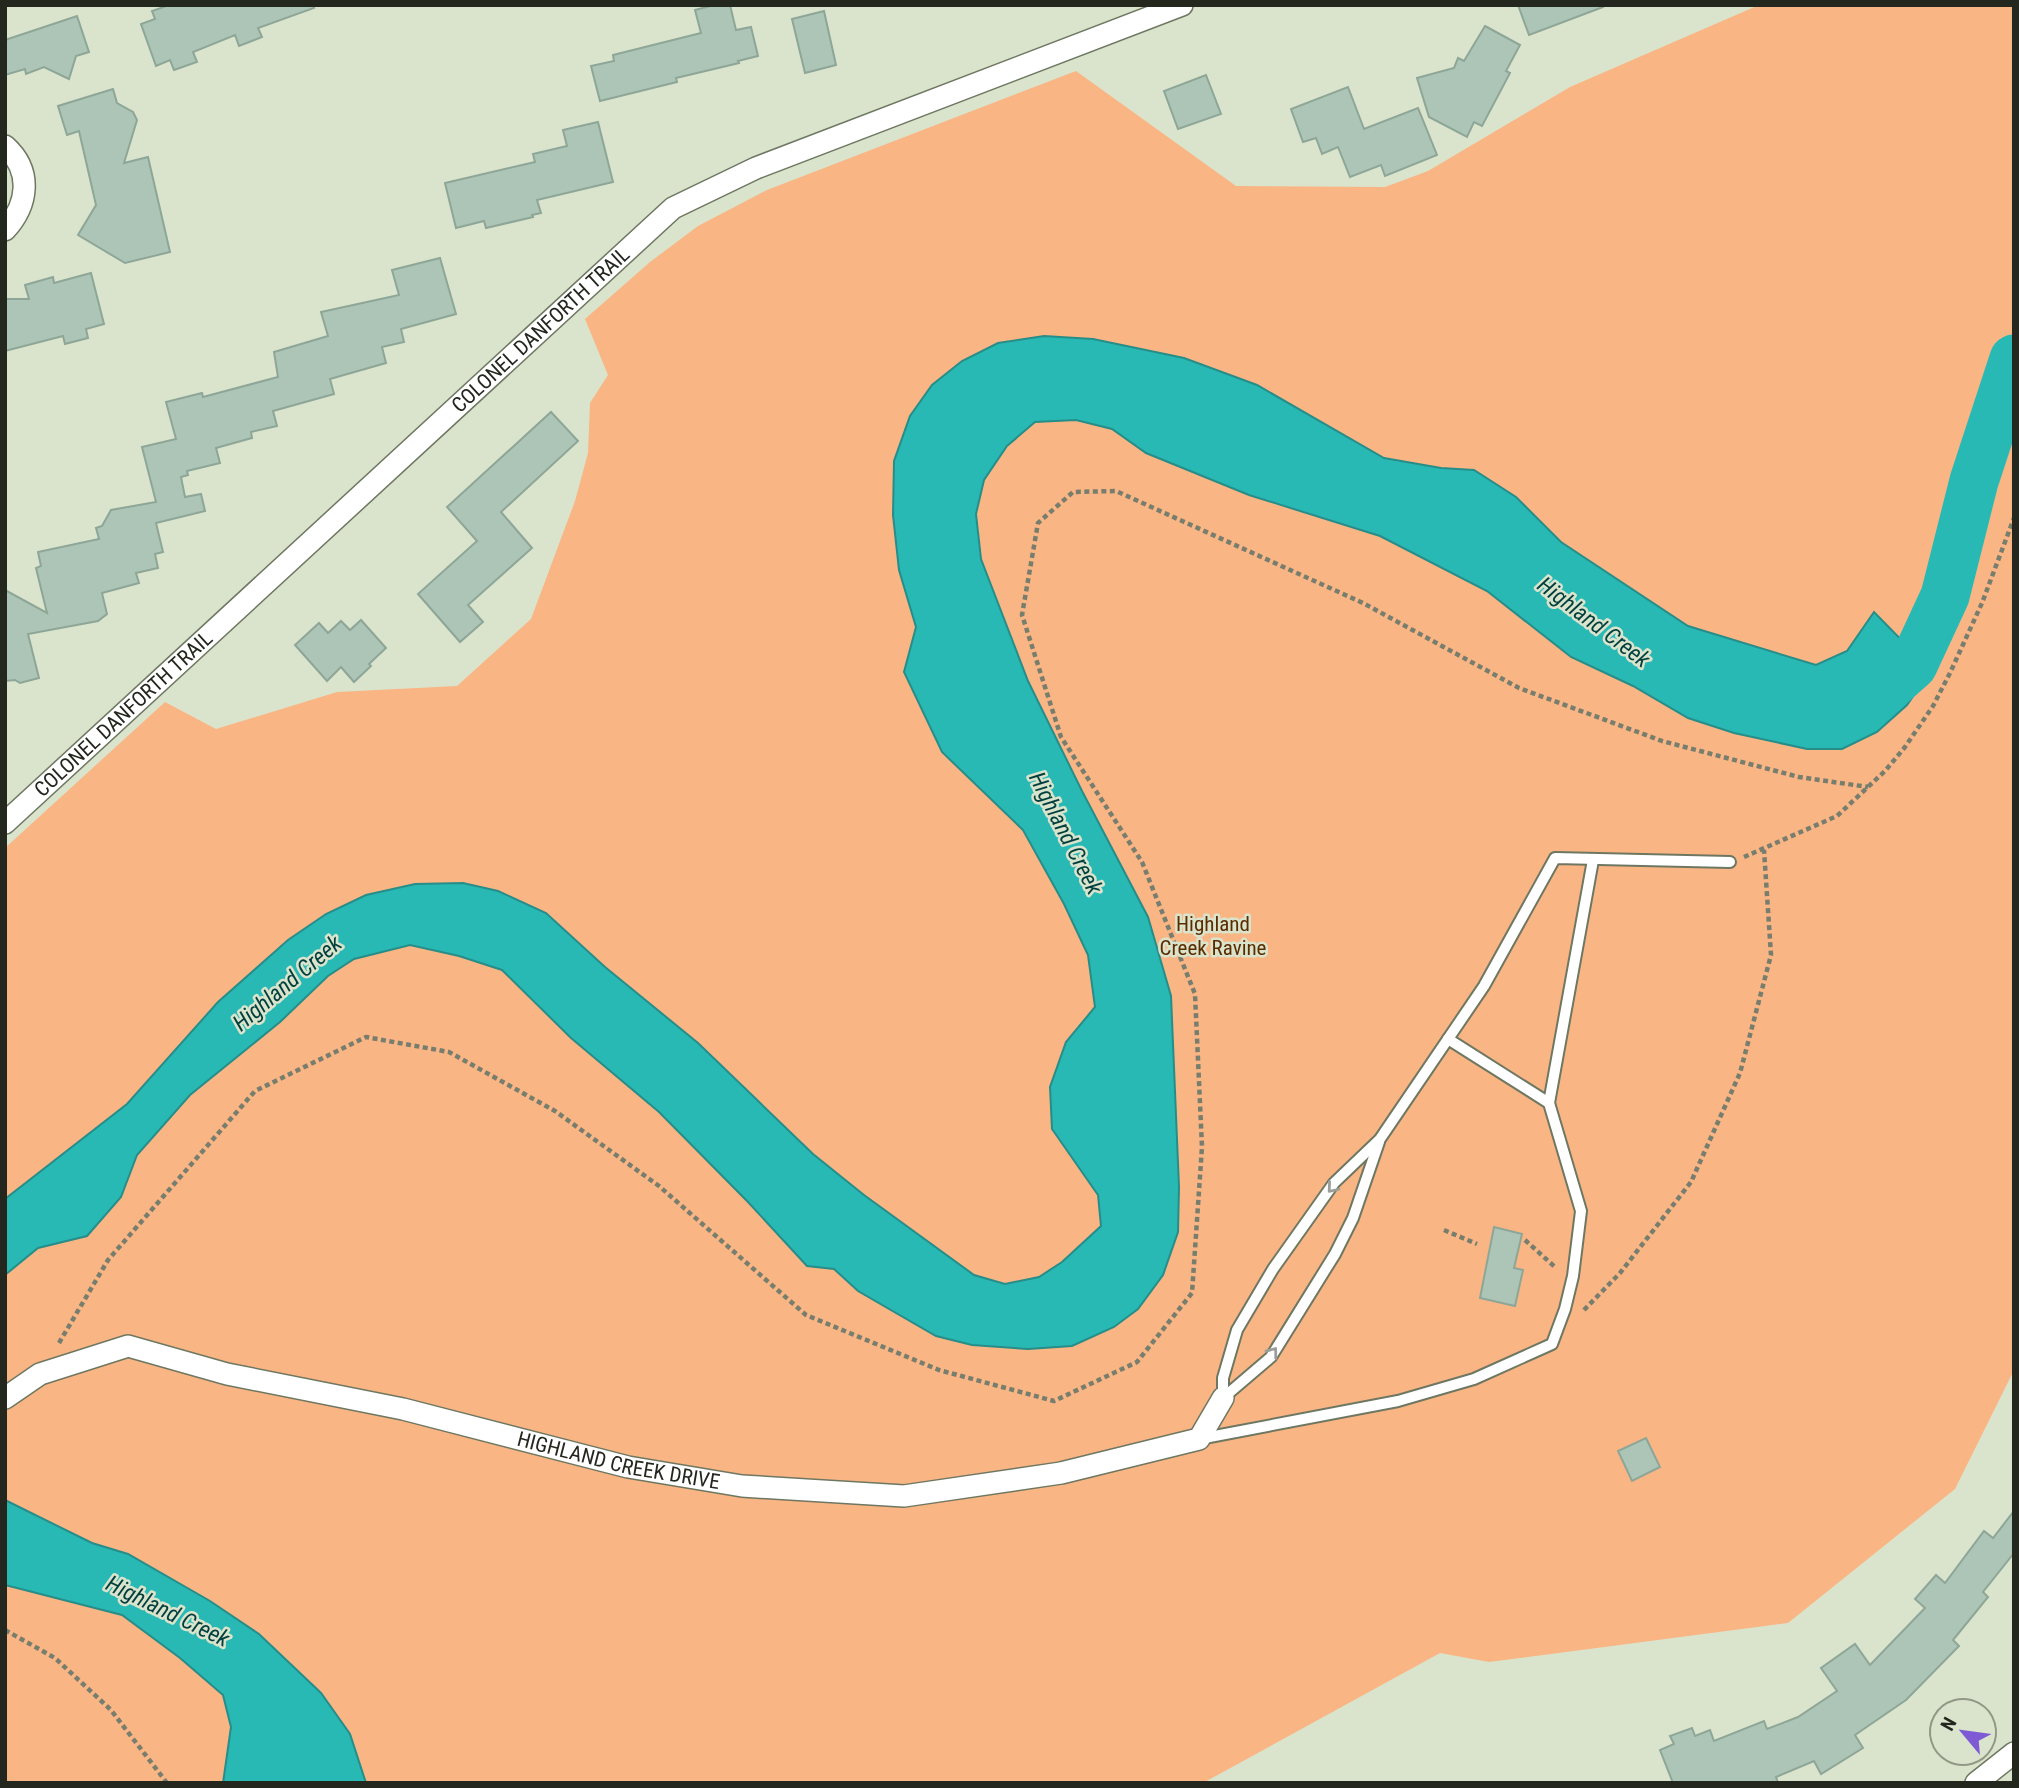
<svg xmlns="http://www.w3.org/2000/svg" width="2019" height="1788" font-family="'Roboto Condensed',sans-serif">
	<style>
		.green { fill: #f9b584 }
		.water { fill: #28b9b5; stroke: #278d88; stroke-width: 2 }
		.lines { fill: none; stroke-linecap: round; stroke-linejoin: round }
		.river { stroke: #28b9b5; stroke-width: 49 }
		.building { fill: #adc5b6; stroke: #8ea697; stroke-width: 2 }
		.lane-casing { stroke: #6e7761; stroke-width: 14 }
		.street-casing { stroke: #6e7761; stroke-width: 24 }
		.path { stroke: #787e6e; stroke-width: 4.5; stroke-dasharray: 5 3.5; stroke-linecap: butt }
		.lane { stroke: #fff; stroke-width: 10 }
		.street { stroke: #fff; stroke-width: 21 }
		.oneway { stroke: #9c9e9a }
		.labels { text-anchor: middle; stroke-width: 5; stroke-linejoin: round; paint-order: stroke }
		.street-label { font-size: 21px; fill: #24271e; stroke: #dae4cc }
		.park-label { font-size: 21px; fill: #5b2c00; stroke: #dae4cc }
		.water-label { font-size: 23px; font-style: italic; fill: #003f3e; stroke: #dae4cc }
	</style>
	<rect width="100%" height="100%" fill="#dae4cc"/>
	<path class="green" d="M1759 5H2014V1370L1955 1489 1788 1623 1489 1662 1440 1653 1203 1783H5V848L165 702 216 729 337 692 457 686 531 619 575 501 588 453 590 403 608 375 585 319 650 262 698 226 767 190 1076 71 1236 186 1385 187 1428 171 1570 87Z"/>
	<g class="water">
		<path d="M1044 336 1093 339 1184 358 1257 385 1384 458 1441 468 1474 470 1516 497 1561 542 1688 626 1816 665 1847 651 1874 612 1931 670 1907 705 1877 732 1842 749H1807L1734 733 1688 718 1633 686 1571 657 1487 591 1380 536 1249 495 1146 453 1112 429 1076 420 1035 422 1007 446 984 480 976 514 981 559 1028 681 1082 791 1148 917 1171 996 1179 1187 1178 1232 1163 1275 1138 1309 1114 1327 1072 1346 1028 1349 972 1345 936 1336 858 1291 834 1269 807 1266 748 1202 659 1112 571 1038 502 970 459 956 410 945 354 959 328 976 280 1022 190 1095 137 1155 121 1197 87 1236 38 1248 5 1275V1199L127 1104 218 1002 288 940 326 914 366 895 415 884 463 883 498 891 546 913 605 967 698 1043 813 1154 864 1195 974 1275 1005 1284 1039 1277 1062 1262 1101 1226 1098 1195 1052 1129 1050 1087 1066 1042 1095 1007 1088 955 1064 904 1023 830 942 752 904 672 916 627 899 570 893 515 894 461 910 416 932 385 962 361 998 343Z"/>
		<path d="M5 1500 92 1543 128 1554 210 1601 259 1634 321 1693 350 1734 366 1783H223L231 1727 223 1695 180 1658 122 1615 5 1585Z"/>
	</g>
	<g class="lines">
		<path class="river" d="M1871 702 1913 665 1945 596 1974 481 2014 359"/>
	</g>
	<g class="building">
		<path d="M169 5H313L314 8 258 28 262 37 239 46 235 35 193 52 197 62 174 70 170 60 156 66 141 24 155 19 152 11Z"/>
		<path d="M714 5H730L736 30 751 27 758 56 738 61 739 63 676 78 677 82 600 101 591 66 614 61 613 55 701 33 695 10Z"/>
		<path d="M1518 5H1603V7L1529 35Z"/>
		<path d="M824 11 836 65 805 73 792 19Z"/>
		<path d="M77 16 89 52 76 56 69 79 44 67 26 74 25 69 5 75V40Z"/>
		<path d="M1485 26 1520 45 1506 71 1510 73 1482 126 1474 122 1467 137 1429 117 1417 78 1454 68 1458 58 1464 61Z"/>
		<path d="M1206 75 1221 114 1178 129 1164 91Z"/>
		<path d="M1348 87 1364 129 1418 108 1437 155 1385 176 1381 165 1350 177 1338 147 1322 154 1316 138 1303 142 1291 109Z"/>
		<path d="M113 89 117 103 133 112 137 120 124 163 148 157 170 252 125 263 78 235 96 205 79 131 67 135 58 106Z"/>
		<path d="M598 122 613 182 537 200 541 213 532 215 533 217 486 228 484 221 456 228 445 183 535 162 533 154 567 146 563 130Z"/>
		<path d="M440 258 456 314 401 329 404 342 382 347 386 363 330 379 334 394 273 411 277 426 251 432 252 438 216 448 220 463 187 471 188 475 181 477 185 497 201 494 205 511 156 523 163 552 155 554 158 568 136 573 139 583 102 593 107 614 98 621 28 634 39 678 20 683 15 680 5 681V590L47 613 36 568 41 566 38 552 99 539 96 528 102 526 111 510 156 502 142 447 176 439 166 402 202 393 203 397 278 377 274 352 328 336 321 312 399 295 392 270Z"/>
		<path d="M91 273 104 324 86 329 88 338 65 344 63 336 5 351V299H29L25 285 53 277 54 283Z"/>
		<path d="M551 412 578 441 501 512 532 548 468 605 483 622 460 642 418 594 477 541 447 507Z"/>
		<path d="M361 620 386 648 369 664 371 666 354 682 341 667 327 681 295 645 319 623 328 633 341 621 350 630Z"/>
		<path d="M1494 1227 1522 1234 1514 1268 1523 1270 1515 1306 1480 1298Z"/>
		<path d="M1646 1438 1660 1467 1632 1481 1618 1451Z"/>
		<path d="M2014 1511V1553L1983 1592 1988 1597 1953 1640 1959 1646 1906 1700 1855 1735 1863 1748 1821 1774 1814 1761 1776 1777 1778 1783H1673L1660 1750 1674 1744 1670 1736 1692 1728 1695 1736 1710 1730 1714 1741 1764 1721 1767 1729 1798 1717 1837 1691 1821 1668 1855 1644 1870 1665 1925 1608 1915 1599 1936 1575 1945 1583 1984 1531 1993 1538Z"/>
	</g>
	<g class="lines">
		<defs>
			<g id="lane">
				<path d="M1549 1103 1593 860"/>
				<path d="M1223 1398V1378L1237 1330 1273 1269 1334 1183 1380 1139 1484 986 1555 858 1730 862"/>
				<path d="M1223 1398 1271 1357 1335 1254 1353 1218 1379 1142"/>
				<path d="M1199 1439 1398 1401 1474 1379 1552 1344 1565 1309 1573 1276 1581 1211 1549 1103 1448 1039"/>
			</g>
			<g id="street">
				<path d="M5 146C33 171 28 205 5 230"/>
				<path id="s1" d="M5 823 673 208 756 168 1182 5"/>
				<path id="s2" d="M5 1398 40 1374 128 1346 227 1374 403 1409 628 1467 742 1486 904 1496 1061 1473 1199 1439 1223 1398"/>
				<path d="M1976 1783 2014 1753"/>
			</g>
		</defs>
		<use href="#lane" class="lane-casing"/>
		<use href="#street" class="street-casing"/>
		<g class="path">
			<path d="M1744 857 1837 816 1885 771 1905 747 1933 706 1950 673 1982 603 2014 518"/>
			<path d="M1444 1230 1477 1244"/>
			<path d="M1525 1240 1555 1267"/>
			<path d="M1584 1310 1620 1273 1691 1182 1740 1073 1771 955 1764 850"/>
			<path d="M59 1343 108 1260 255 1091 366 1037 449 1052 555 1111 659 1186 806 1315 939 1370 1054 1401 1137 1362 1192 1293 1202 1147 1195 994 1142 862 1061 737 1022 615 1038 523 1073 492 1116 491 1363 603 1519 688 1662 741 1799 777 1868 787"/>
			<path d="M5 1630 55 1658 111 1710 167 1783"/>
		</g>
		<use href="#lane" class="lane"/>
		<use href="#street" class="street"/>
	</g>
	<defs><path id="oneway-chevron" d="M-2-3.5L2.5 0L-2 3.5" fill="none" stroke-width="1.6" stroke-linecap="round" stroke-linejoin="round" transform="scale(1.75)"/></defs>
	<g class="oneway">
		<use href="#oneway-chevron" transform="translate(1332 1188) rotate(130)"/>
		<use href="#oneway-chevron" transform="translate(1273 1352) rotate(-53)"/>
	</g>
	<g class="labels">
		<g class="street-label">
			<text dy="7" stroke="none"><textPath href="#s1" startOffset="728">COLONEL DANFORTH TRAIL</textPath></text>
			<text dy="7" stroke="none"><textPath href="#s1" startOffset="161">COLONEL DANFORTH TRAIL</textPath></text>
			<text dy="7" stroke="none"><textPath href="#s2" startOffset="639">HIGHLAND CREEK DRIVE</textPath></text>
		</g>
		<g class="park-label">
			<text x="1213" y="931">Highland<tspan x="1213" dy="24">Creek Ravine</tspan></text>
		</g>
		<g class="water-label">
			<text transform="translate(1594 622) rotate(37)" y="8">Highland Creek</text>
			<text transform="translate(1066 833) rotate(63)" y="8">Highland Creek</text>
			<text transform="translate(287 983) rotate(-40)" y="8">Highland Creek</text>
			<text transform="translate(168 1611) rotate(26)" y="8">Highland Creek</text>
		</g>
	</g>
	<rect width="2019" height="1788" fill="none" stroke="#24271e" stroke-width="14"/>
	<g transform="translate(1963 1732) rotate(299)"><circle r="33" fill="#dae4cc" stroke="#919886" stroke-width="2"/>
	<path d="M0-5L12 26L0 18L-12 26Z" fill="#7f5ad5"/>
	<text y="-10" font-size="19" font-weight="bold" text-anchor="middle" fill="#24271e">N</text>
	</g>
</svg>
